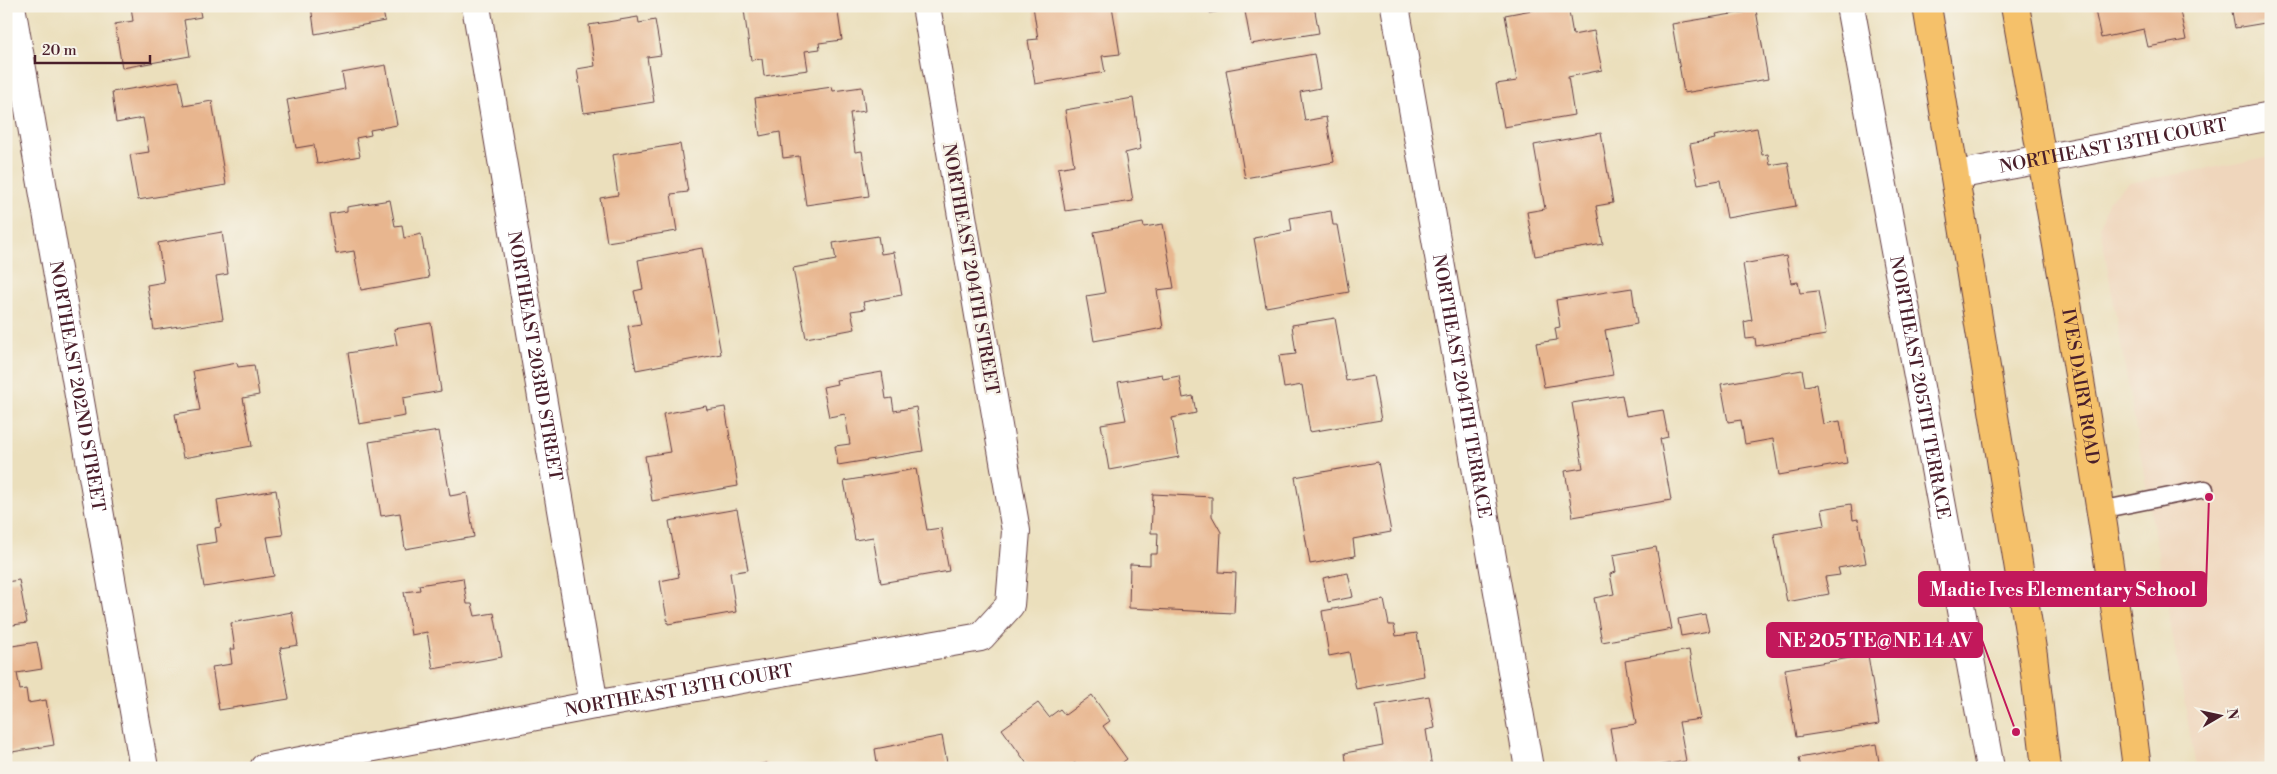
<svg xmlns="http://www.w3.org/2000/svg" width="2277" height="774" font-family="'Libre Bodoni',serif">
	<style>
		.built { fill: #efd6bc }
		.building { fill: #e8b68f }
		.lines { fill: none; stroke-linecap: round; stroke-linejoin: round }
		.lane-casing { stroke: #623c41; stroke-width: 19 }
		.street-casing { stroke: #623c41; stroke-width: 30 }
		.primary-casing { stroke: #623c41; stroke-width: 30 }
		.lane { stroke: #fff; stroke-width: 16 }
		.street { stroke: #fff; stroke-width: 28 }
		.primary { stroke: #f5c16b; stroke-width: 28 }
		.labels { text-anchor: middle; stroke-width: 5; stroke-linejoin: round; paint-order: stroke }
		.street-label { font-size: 18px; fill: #4a1f2b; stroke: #f7f3e8 }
		.leader { fill: none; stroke: #c2185b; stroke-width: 2 }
		.callout-dot { fill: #c2185b; stroke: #f7f3e8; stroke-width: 2 }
		.callout { fill: #c2185b; stroke: #c2185b; stroke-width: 2 }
		.callout-label { font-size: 19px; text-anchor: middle; font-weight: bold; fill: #fff }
	</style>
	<rect width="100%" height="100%" fill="#f7f3e8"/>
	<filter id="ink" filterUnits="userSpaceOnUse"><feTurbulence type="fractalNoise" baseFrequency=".02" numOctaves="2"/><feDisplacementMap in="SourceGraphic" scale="10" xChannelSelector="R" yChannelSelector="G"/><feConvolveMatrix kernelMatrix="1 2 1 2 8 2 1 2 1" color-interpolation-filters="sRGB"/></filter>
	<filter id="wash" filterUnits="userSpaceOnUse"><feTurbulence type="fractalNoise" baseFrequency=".0096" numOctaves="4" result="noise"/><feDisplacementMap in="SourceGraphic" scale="20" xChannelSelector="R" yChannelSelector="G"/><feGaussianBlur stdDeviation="1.12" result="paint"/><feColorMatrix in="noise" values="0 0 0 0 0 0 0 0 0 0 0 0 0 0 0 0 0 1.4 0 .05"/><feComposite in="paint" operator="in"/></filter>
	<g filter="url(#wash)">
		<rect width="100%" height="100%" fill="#ebdfbc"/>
		<path class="built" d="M2271 157V768H2196L2100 226 2109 199 2129 183Z"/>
		<g id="blocks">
			<g class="building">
				<path d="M131 6H199L201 17 184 20 190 56 122 68 115 24 133 21Z"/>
				<path d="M311 6H382L385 21 315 34Z"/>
				<path d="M770 6H837L842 40 819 43 820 49 805 51 808 70 764 76 762 59 751 60 744 10Z"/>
				<path d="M1033 6H1112L1120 54 1102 56 1105 72 1035 84 1028 40 1038 39Z"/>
				<path d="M1209 6H1243V7L1210 13Z"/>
				<path d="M1244 6H1314L1319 33 1251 44Z"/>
				<path d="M1553 6H1568L1573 35 1594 31 1602 70 1568 77 1574 115 1504 127 1496 84 1517 81 1505 15Z"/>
				<path d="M2094 6H2179L2186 40 2148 47 2144 29 2101 38Z"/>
				<path d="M2231 6H2271V22L2235 28Z"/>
				<path d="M1756 10 1768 79 1684 93 1672 24Z"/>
				<path d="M638 17 639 23 655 20 661 55 647 57 654 102 584 113 577 69 595 66 589 25Z"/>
				<path d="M1314 54 1320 88 1300 92 1305 121 1326 117 1334 162 1245 178 1226 70Z"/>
				<path d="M386 65 397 125 370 130 371 135 356 138 360 156 317 164 314 145 296 148 287 100 345 89 342 73Z"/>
				<path d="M179 81 184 106 212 101 226 185 138 200 130 155 149 152 143 118 116 123 112 92Z"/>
				<path d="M832 87 833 91 862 87 865 111 850 113 855 152 862 151 869 196 806 205 799 156 783 158 780 132 760 136 755 98Z"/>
				<path d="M1133 98 1141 149 1125 153 1133 201 1065 211 1058 168 1074 165 1065 110Z"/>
				<path d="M1757 128 1762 155 1768 154 1770 165 1788 162 1796 206 1727 218 1720 180 1698 184 1690 144 1715 139 1714 136Z"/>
				<path d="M1601 133 1613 203 1596 206 1603 244 1535 256 1527 212 1545 209 1534 145Z"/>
				<path d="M680 144 688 192 671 194 677 231 607 242 600 198 618 195 612 155Z"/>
				<path d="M390 200 395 226 402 225 404 238 421 234 429 278 361 290 354 251 336 254 329 214 347 211V207Z"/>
				<path d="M1331 211 1333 225H1337L1349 292 1266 307 1254 238 1292 231 1290 218Z"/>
				<path d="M1143 223 1144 227 1163 224 1174 288 1157 290 1163 328 1094 341 1086 296 1105 293 1094 232Z"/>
				<path d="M222 232 228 274 216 276 223 319 154 330 147 285 164 282 158 243Z"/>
				<path d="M878 236 881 254 894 252 902 295 863 302 865 309 851 311 855 329 806 338 793 268 836 260 833 243Z"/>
				<path d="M702 248 721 354 636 370 628 326 641 324 634 291 643 289 638 260Z"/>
				<path d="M1786 256 1791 283 1798 282 1800 293 1818 291 1826 335 1756 346 1755 338 1746 339 1744 322 1752 320 1743 264Z"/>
				<path d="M1632 288 1637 324 1605 330 1613 375 1544 387 1536 343 1557 340 1555 328 1560 327 1556 300Z"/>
				<path d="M1335 318 1346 381 1373 376 1381 420 1310 432 1302 385 1284 388 1279 356 1296 354 1292 325Z"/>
				<path d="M431 323 441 391 403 398 405 416 359 424 348 353 397 345 394 329Z"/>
				<path d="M237 363 238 367 254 365 259 395 243 398 252 446 183 458 175 414 200 410 193 371Z"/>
				<path d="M1802 370 1805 386 1816 384 1823 424 1840 421 1847 463 1779 475 1773 439 1745 444 1741 420 1728 422 1721 384Z"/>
				<path d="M882 372 886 399 892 398 894 411 916 407 923 451 838 465 835 446 850 444 845 414 829 417 823 387 837 384 836 380Z"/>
				<path d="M1162 374 1163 379 1179 376 1183 398 1193 396 1196 413 1172 418 1179 457 1109 470 1101 424 1126 420 1118 382Z"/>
				<path d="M1622 395 1626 416 1663 410 1668 437 1660 439 1671 500 1573 517 1565 471 1583 468 1572 403Z"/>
				<path d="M706 406 707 410 725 407 738 486 652 501 645 456 670 452 663 414Z"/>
				<path d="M439 431 450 496 467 493 474 537 405 549 400 513 381 516 369 442Z"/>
				<path d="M1378 462 1391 532 1353 539 1355 556 1310 564 1295 477Z"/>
				<path d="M916 469 927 530 941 528 949 571 881 583 873 537 855 540 844 481Z"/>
				<path d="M276 490 283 535 267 537 274 576 204 587 197 545 217 542 215 528 221 527 217 500Z"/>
				<path d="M1153 494 1212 497V516L1221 532 1219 572 1236 573 1234 613 1129 608 1130 564 1150 565V554H1157L1158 533H1151Z"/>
				<path d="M1851 504 1853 520 1858 519 1866 563 1838 568 1840 575 1825 577 1829 594 1787 602 1774 534 1825 525 1822 509Z"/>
				<path d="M737 509 748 570 730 573 736 612 668 624 660 581 679 577 669 521Z"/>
				<path d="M1656 547 1672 629 1602 642 1594 598 1614 594 1610 574 1616 572 1613 555Z"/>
				<path d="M1348 573 1353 597 1328 602 1323 578Z"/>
				<path d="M463 578 467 604H472L475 616 494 613 502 657 433 669 427 632 411 635 404 592 420 590 419 585Z"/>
				<path d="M19 580 27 623 6 626V582Z"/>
				<path d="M1384 600 1389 625H1394L1396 636 1417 633 1424 676 1356 689 1349 652 1329 656 1322 611Z"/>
				<path d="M292 612 298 645 280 648 289 699 219 710 212 667 232 664 230 649H235L231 623Z"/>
				<path d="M1705 614 1709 631 1681 636 1678 619Z"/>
				<path d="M37 642 42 669 17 673 20 690 26 689 28 703 46 700 54 745 6 753V647Z"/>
				<path d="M1689 650 1701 719 1679 722 1686 761 1645 768H1617L1610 728 1636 724 1625 661Z"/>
				<path d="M1868 655 1879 724 1796 737 1785 669Z"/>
				<path d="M1092 695 1110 721 1103 726 1127 759 1115 768H1078L1075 763 1068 768H1030L1002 729 1038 703 1049 717 1060 709 1065 715Z"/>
				<path d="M1429 696 1435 728 1426 730 1432 768H1347L1345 753 1383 746 1376 705Z"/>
				<path d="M942 736 948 768H878L875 749Z"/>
				<path d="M1876 744 1880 768H1801L1799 758Z"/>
				<path d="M767 763V768H748V767Z"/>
			</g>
		</g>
	</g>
	<g filter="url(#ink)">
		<use href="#blocks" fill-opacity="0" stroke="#623c41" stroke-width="1"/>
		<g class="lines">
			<defs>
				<path id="lane" d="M2100 510 2205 489"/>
				<g id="street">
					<path id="s1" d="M11 6 144 768"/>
					<path id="s2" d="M476 6 594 705"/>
					<path id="s3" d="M1395 6 1529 768"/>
					<path id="s4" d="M1850 6 1990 768"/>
					<path id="s5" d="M1956 175 2271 116"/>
					<path id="s6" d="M264 768 594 705 981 637 1010 605 1016 531 926 6"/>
				</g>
				<g id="primary">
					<path d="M1927 6 2033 655 2046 768"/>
					<path id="s7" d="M2015 6C2060 259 2105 513 2137 768"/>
				</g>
			</defs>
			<use href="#lane" class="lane-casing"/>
			<use href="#street" class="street-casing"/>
			<use href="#primary" class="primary-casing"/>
			<use href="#lane" class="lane"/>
			<use href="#street" class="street"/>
			<use href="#primary" class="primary"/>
		</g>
	</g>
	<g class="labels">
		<g class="street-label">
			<text dy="6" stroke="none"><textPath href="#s5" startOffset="160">NORTHEAST 13TH COURT</textPath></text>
			<text transform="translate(971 269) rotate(80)" y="6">NORTHEAST 204TH STREET</text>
			<text dy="6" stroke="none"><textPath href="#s2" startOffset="355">NORTHEAST 203RD STREET</textPath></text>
			<text dy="6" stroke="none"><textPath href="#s7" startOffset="386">IVES DAIRY ROAD</textPath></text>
			<text dy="6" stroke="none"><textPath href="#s1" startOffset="386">NORTHEAST 202ND STREET</textPath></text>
			<text dy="6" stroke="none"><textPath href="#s3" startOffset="386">NORTHEAST 204TH TERRACE</textPath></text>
			<text dy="6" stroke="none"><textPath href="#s4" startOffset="388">NORTHEAST 205TH TERRACE</textPath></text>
			<text dy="6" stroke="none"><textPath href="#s6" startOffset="422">NORTHEAST 13TH COURT</textPath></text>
		</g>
	</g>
	<path class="leader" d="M2209 497L2206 589M2016 732L1982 640"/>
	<g class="callout-dot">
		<circle cx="2209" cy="497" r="5"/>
		<circle cx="2016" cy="732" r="5"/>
	</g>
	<g class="callout">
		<rect x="1919" y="572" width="287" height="34" rx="5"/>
		<rect x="1767" y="623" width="215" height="34" rx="5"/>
	</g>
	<g class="callout-label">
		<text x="2063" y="596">Madie Ives Elementary School</text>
		<text x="1875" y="647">NE 205 TE@NE 14 AV</text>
	</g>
	<rect width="2277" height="774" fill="none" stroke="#f7f3e8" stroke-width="25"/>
	<g transform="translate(2220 716) rotate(81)" stroke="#f7f3e8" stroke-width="4" paint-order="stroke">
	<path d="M0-4L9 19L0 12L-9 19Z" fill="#4a1f2b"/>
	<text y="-8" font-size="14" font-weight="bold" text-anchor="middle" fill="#4a1f2b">N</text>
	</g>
	<path d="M35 55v8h115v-8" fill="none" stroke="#4a1f2b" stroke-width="2.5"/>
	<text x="42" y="55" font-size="15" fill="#4a1f2b" stroke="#f7f3e8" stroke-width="4" paint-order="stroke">20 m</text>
</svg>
